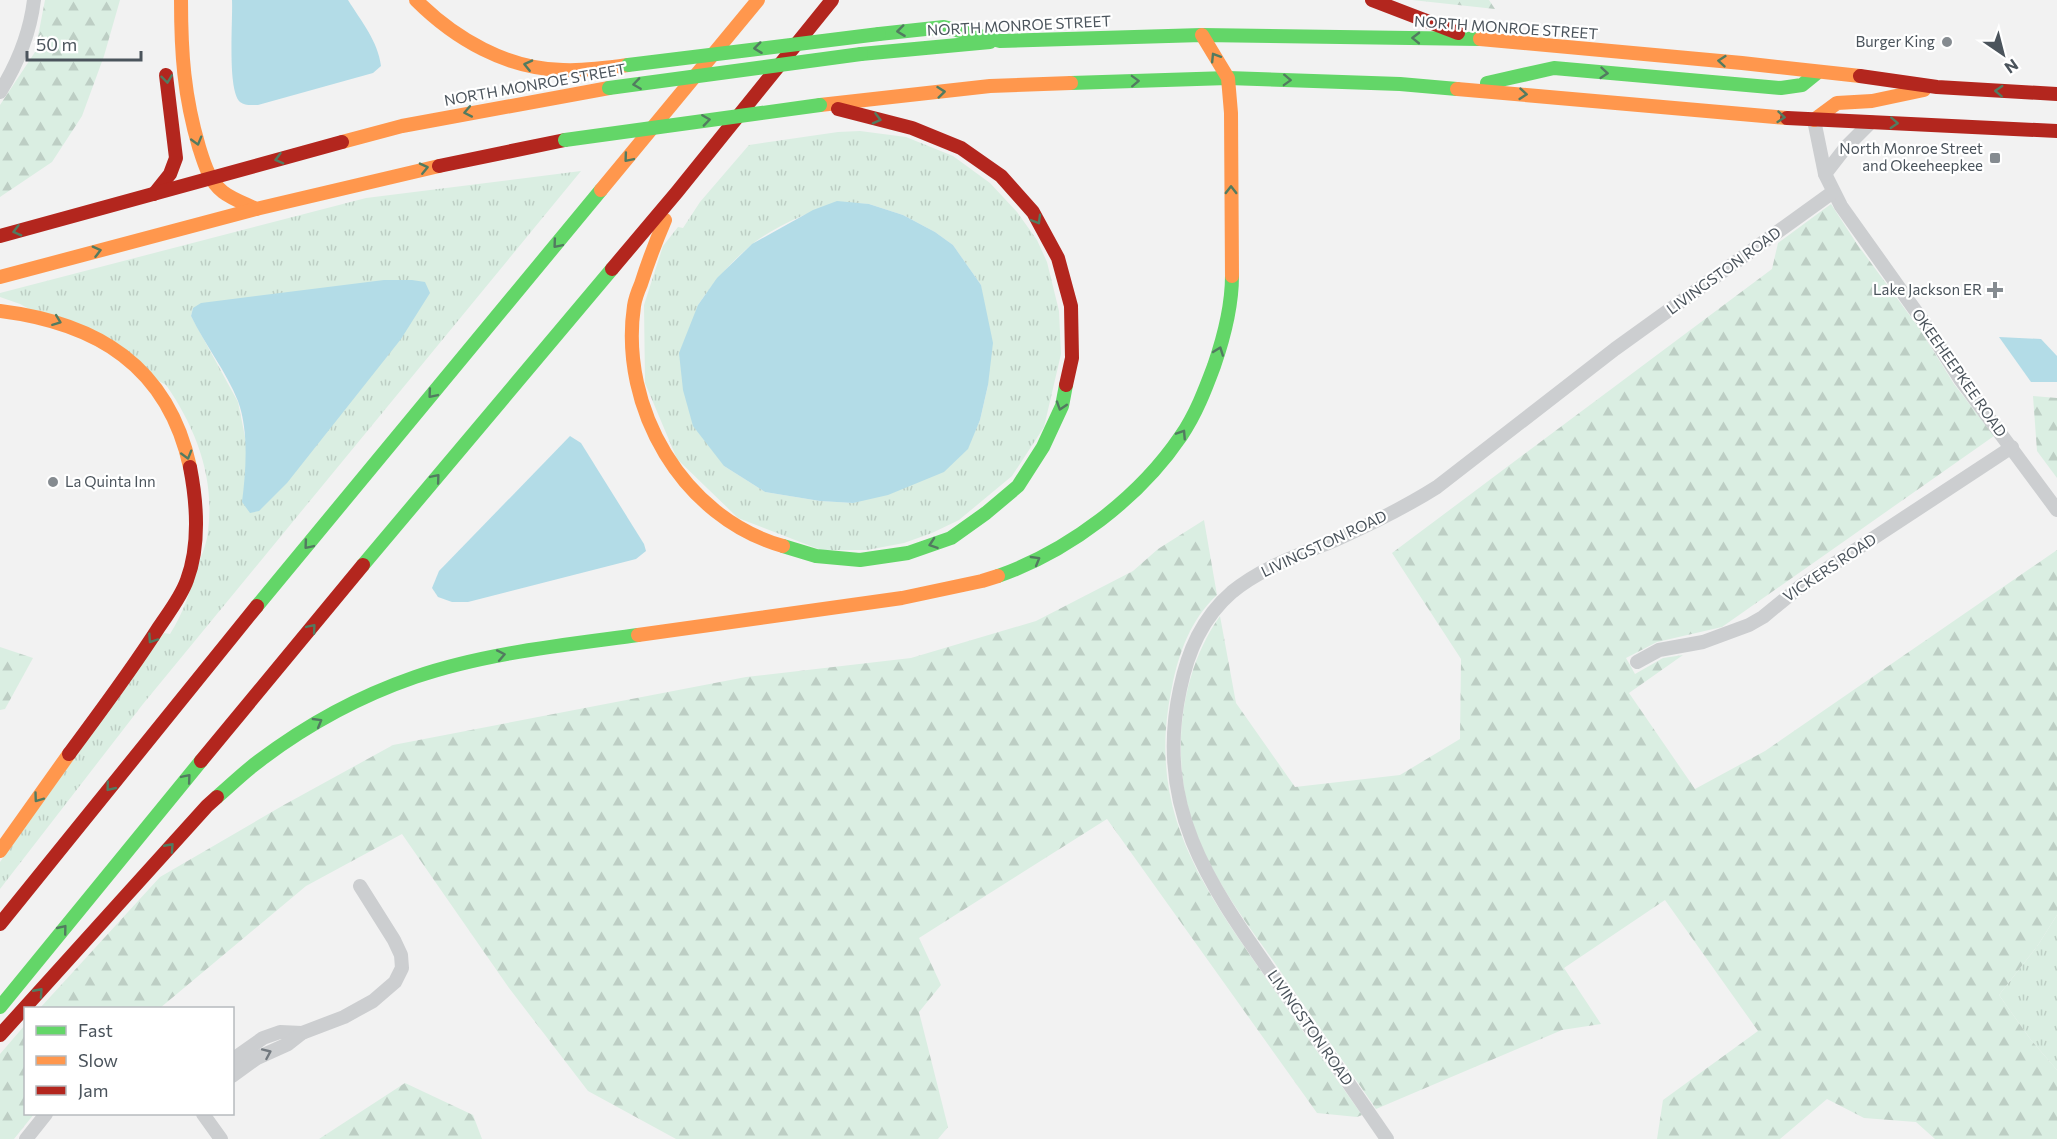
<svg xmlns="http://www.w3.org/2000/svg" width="2057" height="1139" font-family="Commissioner,sans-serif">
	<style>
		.grass { fill: url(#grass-tufts); fill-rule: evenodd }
		.forest { fill: url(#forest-firs) }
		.water { fill: #b3dce7 }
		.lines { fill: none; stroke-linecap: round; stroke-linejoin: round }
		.street { stroke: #ccced0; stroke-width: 14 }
		.fast { stroke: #63d668; stroke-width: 14 }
		.slow { stroke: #ff974d; stroke-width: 14 }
		.jam { stroke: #b3261e; stroke-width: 14 }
		.fast-bridge { stroke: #63d668; stroke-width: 14 }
		.oneway { stroke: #527b60 }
		.oneway2 { stroke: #72797f }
		.poi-dot { fill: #858b90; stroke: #fff; stroke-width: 2 }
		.labels { text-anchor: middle; stroke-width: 4.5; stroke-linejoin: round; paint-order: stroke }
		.street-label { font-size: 15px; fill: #4b545c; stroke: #fff }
		.poi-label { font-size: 15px; fill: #4b545c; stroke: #fff; text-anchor: end }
	</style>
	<defs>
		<pattern id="grass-tufts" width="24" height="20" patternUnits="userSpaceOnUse" patternTransform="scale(1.5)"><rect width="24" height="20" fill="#daeee2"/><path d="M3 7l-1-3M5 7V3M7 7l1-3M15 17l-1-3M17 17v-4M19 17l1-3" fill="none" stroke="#bdcec4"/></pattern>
		<pattern id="forest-firs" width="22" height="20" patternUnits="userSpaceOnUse" patternTransform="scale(1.5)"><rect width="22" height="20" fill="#daeee2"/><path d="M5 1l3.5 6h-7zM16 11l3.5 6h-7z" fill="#bdcec4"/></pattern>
	</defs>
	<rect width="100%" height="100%" fill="#f2f2f2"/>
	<g class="grass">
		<path d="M860 131 906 137 953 156 990 183 1017 212 1037 240 1047 262 1059 311 1061 354 1044 427 1012 476 959 520 932 533 904 543 867 550H821L738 518 677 459 645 383 644 305 663 246 678 227 683 228 700 202 749 145 838 132ZM837 202 869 204 903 215 935 232 953 245 981 285 988 385 980 420 967 449 853 503 820 501 765 492 724 466 698 305C713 283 730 263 750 246 771 228 811 211 837 202Z"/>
		<path d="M581 171 143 704 0 889V862L164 633 170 634C183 613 189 595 196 571 200 558 207 545 208 531 215 478 196 428 166 385L20 304 0 297V293L366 198ZM193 308 287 483 246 471V442L238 402 191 316Z"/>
		<path d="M2057 915V1070L2031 1040 1999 995 2038 945Z"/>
	</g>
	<g class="forest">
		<path d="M45 0H120L104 56 82 116 52 162 0 197V105L35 52Z"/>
		<path d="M1412 0H1489L1495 9Z"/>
		<path d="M1831 204 1857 244 1919 328 1954 384 1994 436 1722 627 1657 642 1626 658 1635 674 1663 658 1683 655 1629 693 1695 789 1765 751 2057 550V915L2038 945 1999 995 2031 1040 2057 1070V1139H1935L1916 1122 1864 1118 1827 1099 1780 1139H1657L1663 1100 1758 1031 1665 900 1564 968 1601 1024 1562 1030 1376 1109C1342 1059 1306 1009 1272 959 1243 918 1212 877 1195 830 1170 762 1178 675 1220 616L1236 703 1295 787 1400 775 1460 739 1461 659 1392 553 1772 269 1778 243Z"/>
		<path d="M2033 396 2057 398V478L2037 451Z"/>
		<path d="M1204 520 1217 595C1191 619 1179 652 1172 687 1146 809 1200 883 1266 978 1298 1024 1330 1070 1362 1115L1357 1117 1317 1113 1107 819 919 938 941 985 919 1012 948 1127 938 1139H676L588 1091 509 988 402 834 306 886 160 1008H40L160 877 282 806 393 745 746 677 911 658 1036 621 1133 571 1158 549Z"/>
		<path d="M0 647 33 658 5 709 0 710Z"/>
		<path d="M25 1025 26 1114H34L14 1139H0V1054Z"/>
		<path d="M405 1083 473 1115 482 1139H319Z"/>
	</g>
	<g class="water">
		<path d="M232 0H348C361 21 378 41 381 66L373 73 258 105C251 105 245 106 240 102 227 90 233 20 232 0Z"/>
		<path d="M837 201 869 204 903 215 935 232 953 245 981 285 993 343 988 385 980 420 968 449 944 472 888 495 853 503 820 501 765 492 724 466 693 426 683 390 679 353 698 305 717 278 752 244 813 210Z"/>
		<path d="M384 280H412L425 282 430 293 401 339 287 483 259 511 250 513 242 502C246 471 249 431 238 401 226 371 205 345 191 316L193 308 201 303Z"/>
		<path d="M1999 337 2041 339 2057 356V382H2031Z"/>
		<path d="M570 436 581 443 644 544 646 551 636 559 468 602H452L438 597 432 588 439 571Z"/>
	</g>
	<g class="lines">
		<g class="street">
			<path d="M0 92C18 63 30 33 34 0"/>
			<path d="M1814 120 1825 174 1841 206 1925 324 1960 379 2057 510"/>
			<path d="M1825 174 1846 147 1871 122"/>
			<path d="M1637 662 1659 650 1703 642 1749 625 1763 617 1802 585 2012 447"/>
			<path d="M232 1060 263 1038 280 1032 302 1033"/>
			<path d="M232 1076 257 1058 288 1044 302 1033 344 1017 373 1001 395 982 402 968 401 955 394 940 360 886"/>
			<path d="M203 1114 221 1139"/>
			<path d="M26 1139 46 1114"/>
			<path d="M1387 1139C1352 1088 1317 1037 1281 987 1215 892 1153 813 1180 689 1188 651 1202 618 1232 592 1261 568 1299 555 1333 541 1369 525 1404 508 1437 487L1615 349 1833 192"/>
		</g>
		<g class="fast">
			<path d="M879 34 944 27 1000 41 1202 35 1480 39"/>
			<path d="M861 54 990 42"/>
			<path d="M1071 83 1228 78 1400 84 1457 89"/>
			<path d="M1487 83 1554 68 1781 88 1802 85 1818 72"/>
			<path d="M783 546 816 556 860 560 908 553 951 538 986 513 1018 486 1043 447 1062 406 1066 385"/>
			<path d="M363 565 612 269"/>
			<path d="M998 576C1069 551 1139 498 1181 436 1196 414 1205 390 1214 366 1224 337 1232 307 1232 276"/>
			<path d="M257 606 601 190"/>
			<path d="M217 797C231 785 244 772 259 761 305 726 360 696 415 677 485 653 564 645 638 635"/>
			<path d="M0 1007 201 761"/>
		</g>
		<g class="slow">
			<path d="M181 0C181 53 184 96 199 147 204 163 209 181 223 192 232 199 246 204 256 209L439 166"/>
			<path d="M416 0C455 39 507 69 563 70 585 71 607 68 628 65"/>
			<path d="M1202 35 1228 78 1231 113 1232 276"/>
			<path d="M1480 39 1742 63 1860 76"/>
			<path d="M1457 89 1787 118"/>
			<path d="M820 105 990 86 1071 83"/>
			<path d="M1814 120 1837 103 1872 101 1924 90"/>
			<path d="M342 142 402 126 609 88"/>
			<path d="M601 190 758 0"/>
			<path d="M665 220C656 241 648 262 641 284 638 291 635 299 634 306 619 408 683 518 783 546"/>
			<path d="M0 277 256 209"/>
			<path d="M0 311C97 323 168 366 190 467"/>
			<path d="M638 635 902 598 982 581 998 576"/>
			<path d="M0 851 69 754"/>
		</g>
		<g class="jam">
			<path d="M1372 0 1458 33"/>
			<path d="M1860 76 1937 87 2057 94"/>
			<path d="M838 109 912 128 961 148 1001 176 1033 212 1058 258 1071 306 1072 358 1066 385"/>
			<path d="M1787 118 2057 131"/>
			<path d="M439 166 565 140"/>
			<path d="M154 194 170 174 176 158 166 75"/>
			<path d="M0 236 342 142"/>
			<path d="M612 269 677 192 832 0"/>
			<path d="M69 754C100 712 131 671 159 627 169 612 181 597 187 580 200 545 197 503 190 467"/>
			<path d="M201 761 363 565"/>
			<path d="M0 924 257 606"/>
			<path d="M0 1035 207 806 217 797"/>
		</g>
		<g class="fast-bridge">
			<path d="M628 65 879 34"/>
			<path d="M609 88 861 54"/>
			<path d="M565 140 820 105"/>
		</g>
	</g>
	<defs><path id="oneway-chevron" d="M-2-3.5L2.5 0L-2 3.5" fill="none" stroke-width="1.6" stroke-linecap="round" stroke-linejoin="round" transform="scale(1.5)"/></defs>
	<g class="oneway">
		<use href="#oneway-chevron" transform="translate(901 31) rotate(173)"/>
		<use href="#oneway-chevron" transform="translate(1416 38) rotate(-179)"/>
		<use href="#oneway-chevron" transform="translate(758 48) rotate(173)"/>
		<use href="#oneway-chevron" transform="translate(1215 57) rotate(-122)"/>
		<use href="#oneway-chevron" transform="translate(1722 61) rotate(-175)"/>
		<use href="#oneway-chevron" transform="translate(528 65) rotate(-167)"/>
		<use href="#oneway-chevron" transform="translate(1604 73) rotate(5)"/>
		<use href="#oneway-chevron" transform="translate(167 79) rotate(83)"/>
		<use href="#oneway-chevron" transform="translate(1287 80) rotate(2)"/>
		<use href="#oneway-chevron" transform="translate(1135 81) rotate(-2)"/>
		<use href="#oneway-chevron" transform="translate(637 84) rotate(172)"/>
		<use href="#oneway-chevron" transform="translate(1999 91) rotate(-177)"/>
		<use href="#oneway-chevron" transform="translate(941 92) rotate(-6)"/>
		<use href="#oneway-chevron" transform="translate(1523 94) rotate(5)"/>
		<use href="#oneway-chevron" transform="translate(468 112) rotate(169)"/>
		<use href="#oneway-chevron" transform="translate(1781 117) rotate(5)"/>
		<use href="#oneway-chevron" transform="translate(877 119) rotate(14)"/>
		<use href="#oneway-chevron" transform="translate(706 120) rotate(-8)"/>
		<use href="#oneway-chevron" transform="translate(1894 123) rotate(3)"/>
		<use href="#oneway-chevron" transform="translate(197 141) rotate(74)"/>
		<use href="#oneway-chevron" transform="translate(628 158) rotate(130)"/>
		<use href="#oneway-chevron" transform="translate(279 159) rotate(165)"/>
		<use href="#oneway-chevron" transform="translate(424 168) rotate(-13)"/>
		<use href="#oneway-chevron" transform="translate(1231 190) rotate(-90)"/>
		<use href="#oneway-chevron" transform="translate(1037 220) rotate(60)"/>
		<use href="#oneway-chevron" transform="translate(17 231) rotate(165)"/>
		<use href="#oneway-chevron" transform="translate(557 244) rotate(130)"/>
		<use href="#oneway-chevron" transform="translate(97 251) rotate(-15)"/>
		<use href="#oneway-chevron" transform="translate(57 321) rotate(21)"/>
		<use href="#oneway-chevron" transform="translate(1219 351) rotate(-70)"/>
		<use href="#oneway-chevron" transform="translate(432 394) rotate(130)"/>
		<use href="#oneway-chevron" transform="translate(1061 406) rotate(108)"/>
		<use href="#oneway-chevron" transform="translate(1182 434) rotate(-57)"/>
		<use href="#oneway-chevron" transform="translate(187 455) rotate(74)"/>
		<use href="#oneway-chevron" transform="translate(436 478) rotate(-50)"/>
		<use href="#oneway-chevron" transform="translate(933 544) rotate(161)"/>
		<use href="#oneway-chevron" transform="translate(308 545) rotate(130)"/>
		<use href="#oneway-chevron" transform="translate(1036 560) rotate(-30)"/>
		<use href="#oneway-chevron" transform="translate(312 628) rotate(-50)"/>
		<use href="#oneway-chevron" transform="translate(152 639) rotate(124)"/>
		<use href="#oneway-chevron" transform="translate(501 655) rotate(-11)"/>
		<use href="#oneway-chevron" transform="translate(318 722) rotate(-30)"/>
		<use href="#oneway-chevron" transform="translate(187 778) rotate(-50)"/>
		<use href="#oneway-chevron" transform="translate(110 787) rotate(129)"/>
		<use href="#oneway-chevron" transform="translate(38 798) rotate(126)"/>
		<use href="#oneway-chevron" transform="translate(170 847) rotate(-48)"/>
		<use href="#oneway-chevron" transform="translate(63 929) rotate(-51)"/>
		<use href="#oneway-chevron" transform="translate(39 992) rotate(-48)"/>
	</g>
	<use class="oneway2" href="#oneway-chevron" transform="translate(267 1053) rotate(-24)"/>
	<g class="poi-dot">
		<circle cx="1947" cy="42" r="6"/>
		<rect x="1989" y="152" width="12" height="12" rx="3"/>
		<path d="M1992 281h6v6h6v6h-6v6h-6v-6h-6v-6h6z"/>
		<circle cx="53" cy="482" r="6"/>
	</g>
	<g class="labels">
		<g class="street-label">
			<text transform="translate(1019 26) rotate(-3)" y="5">NORTH MONROE STREET</text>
			<text transform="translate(1506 28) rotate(4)" y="5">NORTH MONROE STREET</text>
			<text transform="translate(535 85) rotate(-10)" y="5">NORTH MONROE STREET</text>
			<text transform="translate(1724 271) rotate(-36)" y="5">LIVINGSTON ROAD</text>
			<text transform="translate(1959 373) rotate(55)" y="5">OKEEHEEPKEE ROAD</text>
			<text transform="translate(1324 544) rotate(-25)" y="5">LIVINGSTON ROAD</text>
			<text transform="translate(1830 568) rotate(-34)" y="5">VICKERS ROAD</text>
			<text transform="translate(1310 1028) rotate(55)" y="5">LIVINGSTON ROAD</text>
		</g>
		<g class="poi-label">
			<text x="1935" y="47">Burger King</text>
			<text x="1983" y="154">North Monroe Street<tspan x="1983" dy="17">and Okeeheepkee</tspan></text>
			<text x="1982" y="295">Lake Jackson ER</text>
			<text x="65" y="487" text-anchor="start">La Quinta Inn</text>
		</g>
	</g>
	<rect x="24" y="1007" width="210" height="108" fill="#ffffff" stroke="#b7bbbe" stroke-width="1.5"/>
	<rect x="36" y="1026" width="30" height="9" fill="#63d668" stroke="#b7bbbe" stroke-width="1.5"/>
	<text x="78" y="1037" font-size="18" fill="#4b545c">Fast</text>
	<rect x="36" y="1056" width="30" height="9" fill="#ff974d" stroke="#b7bbbe" stroke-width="1.5"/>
	<text x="78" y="1067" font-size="18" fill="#4b545c">Slow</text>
	<rect x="36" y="1086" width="30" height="9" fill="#b3261e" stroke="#b7bbbe" stroke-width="1.5"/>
	<text x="78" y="1097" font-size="18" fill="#4b545c">Jam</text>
	<g transform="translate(2003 54) rotate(145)" stroke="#ffffff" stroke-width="4.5" paint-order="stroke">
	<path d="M0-4.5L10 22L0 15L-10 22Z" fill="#4b545c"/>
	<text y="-9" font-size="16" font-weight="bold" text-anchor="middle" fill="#4b545c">N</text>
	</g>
	<path d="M27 51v9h114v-9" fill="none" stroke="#4b545c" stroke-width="3"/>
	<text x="36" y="51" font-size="18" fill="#4b545c" stroke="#ffffff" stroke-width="4.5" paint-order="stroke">50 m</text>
</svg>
